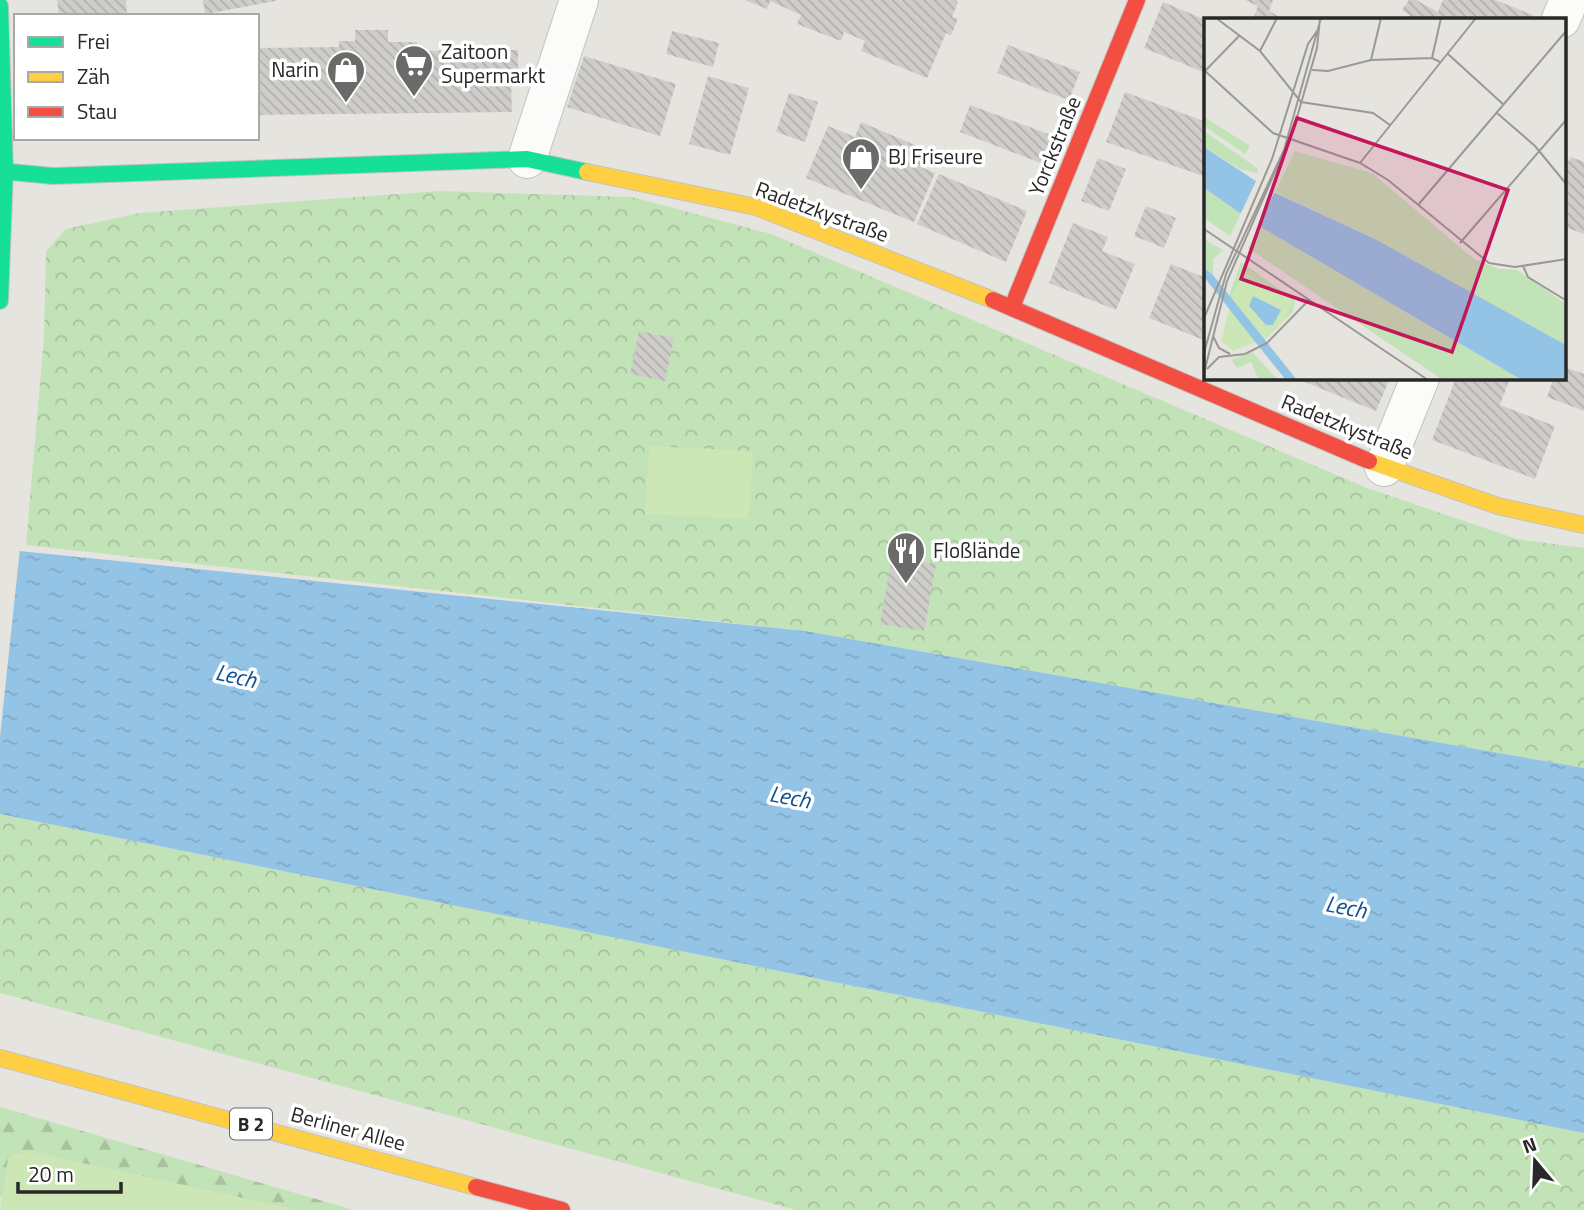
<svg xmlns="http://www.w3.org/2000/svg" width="1584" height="1210" font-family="'Titillium Web',sans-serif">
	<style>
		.forest { fill: url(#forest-firs) }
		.park { fill: url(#park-crowns) }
		.pitch { fill: #cce6b5 }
		.water { fill: url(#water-ripples) }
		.pier { fill: #e6e4de }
		.building { fill: url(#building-back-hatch) }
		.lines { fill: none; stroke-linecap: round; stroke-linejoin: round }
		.street-casing { stroke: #c4c3c3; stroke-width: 40 }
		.fast-casing { stroke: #c4c3c3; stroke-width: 18 }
		.slow-casing { stroke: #c4c3c3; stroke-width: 18 }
		.jam-casing { stroke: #c4c3c3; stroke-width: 18 }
		.street { stroke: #fbfbfa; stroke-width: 38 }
		.fast { stroke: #16e098; stroke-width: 16 }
		.slow { stroke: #ffcf43; stroke-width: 16 }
		.jam { stroke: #f24e42; stroke-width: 16 }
		.labels { text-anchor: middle; stroke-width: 7; stroke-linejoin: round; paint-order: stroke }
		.shield { fill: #fff; stroke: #686868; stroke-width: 2 }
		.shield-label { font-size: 19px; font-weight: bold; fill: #282828 }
		.poi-label { font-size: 21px; fill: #282828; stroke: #fff; text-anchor: start }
		.street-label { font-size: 21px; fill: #282828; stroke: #fff }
		.water-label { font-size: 23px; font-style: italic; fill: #115193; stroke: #fff }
		.inset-road { fill: none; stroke: #9a9995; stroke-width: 2 }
		.view { fill: #c2185b; fill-opacity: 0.15; stroke: #c2185b; stroke-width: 3.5 }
		.inset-edge { fill: none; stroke: #282828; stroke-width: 3.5 }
	</style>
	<defs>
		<pattern id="forest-firs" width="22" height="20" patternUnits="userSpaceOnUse" patternTransform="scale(1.75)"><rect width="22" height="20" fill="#c2e2b7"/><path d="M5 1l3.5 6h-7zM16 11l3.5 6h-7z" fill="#a7c29d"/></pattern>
		<pattern id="park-crowns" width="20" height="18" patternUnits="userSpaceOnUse" patternTransform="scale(1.75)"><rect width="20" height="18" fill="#c2e2b7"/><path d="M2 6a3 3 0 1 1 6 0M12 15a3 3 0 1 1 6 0" fill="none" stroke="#a7c29d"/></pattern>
		<pattern id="water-ripples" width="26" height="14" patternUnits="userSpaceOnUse" patternTransform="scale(1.75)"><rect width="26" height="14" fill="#93c4e6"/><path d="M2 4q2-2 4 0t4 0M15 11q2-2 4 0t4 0" fill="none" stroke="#7fa8c5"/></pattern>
		<pattern id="building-back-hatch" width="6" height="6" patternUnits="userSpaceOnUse" patternTransform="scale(1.75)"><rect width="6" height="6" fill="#cfcdc9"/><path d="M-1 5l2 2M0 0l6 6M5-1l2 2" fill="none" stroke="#b2b0ad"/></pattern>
	</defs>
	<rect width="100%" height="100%" fill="#e6e4de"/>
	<path class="forest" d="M0 1107 354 1210H255L0 1197Z"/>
	<g class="park">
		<path d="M440 191 632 197 771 234 1367 488 1517 539 1584 548V768L805 631 26 545 44 337 46 251 66 229 139 213Z"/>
		<path d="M0 814 1584 1133V1210H796L0 993Z"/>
	</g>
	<g class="pitch">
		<path d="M649 446 753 451 749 519 645 514Z"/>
		<path d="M27 1151 299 1210H0L8 1158Z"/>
	</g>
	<path class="water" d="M0 549 805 631 1584 768V1133L0 814Z"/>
	<path class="pier" d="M0 546 20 548 0 737Z"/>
	<g class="building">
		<path d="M57 0H126L127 16H59Z"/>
		<path d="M203 0H276V1L205 14Z"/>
		<path d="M745 0H955L958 2 952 17 958 19 951 35 946 33 927 78 861 51 865 41 844 32 841 41 797 24 801 15 770 1 767 9Z"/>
		<path d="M1245 0H1273L1269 11 1283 19H1253L1258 6Z"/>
		<path d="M1409 0H1416L1438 12 1443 0H1495L1533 15 1531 19H1415L1402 10Z"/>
		<path d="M1163 2 1206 20V73L1144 48Z"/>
		<path d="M355 30H388V42H417V51L518 50V81H511L512 112 257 115V48L339 47V41H355Z"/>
		<path d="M672 31 719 43 713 67 666 54Z"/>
		<path d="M1008 45 1080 72 1069 100 997 73Z"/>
		<path d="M584 56 676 84 660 136 567 107Z"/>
		<path d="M708 76 749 88 730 155 689 144Z"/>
		<path d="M1125 92 1206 122V177L1106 142Z"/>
		<path d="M789 93 818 102 805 142 776 132Z"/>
		<path d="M970 105 1056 137 1046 165 960 132Z"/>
		<path d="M861 122 917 146 914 154 926 159 923 168 935 173 914 222 806 178 828 126 855 137Z"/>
		<path d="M1571 157 1584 162V234L1568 228 1565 236V167Z"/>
		<path d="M1098 158 1126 169 1109 211 1081 201Z"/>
		<path d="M939 174 1027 211 1006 262 917 224Z"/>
		<path d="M1146 206 1176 218 1164 248 1134 236Z"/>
		<path d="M1073 223 1108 237 1102 251 1135 264 1116 310 1049 283Z"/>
		<path d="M1171 264 1206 278V341L1149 318Z"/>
		<path d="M639 331 674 338 665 381 630 374Z"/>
		<path d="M1565 367 1584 374V411L1547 397 1554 378H1565Z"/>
		<path d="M1295 378H1390L1376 411Z"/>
		<path d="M1456 378H1510L1500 405 1555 426 1535 479 1432 440Z"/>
		<path d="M892 557 936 564 924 631 880 624Z"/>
	</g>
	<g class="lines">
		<defs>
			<g id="street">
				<path d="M1561 19 1569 0"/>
				<path d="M527 159 579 0"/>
				<path d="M1384 467 1420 378"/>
			</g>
			<g id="fast">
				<path d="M0 6 5 171 0 301"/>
				<path d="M0 171 53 176 527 159 587 172"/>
			</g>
			<g id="slow">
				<path d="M587 172 756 207 993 300"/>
				<path d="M1369 461 1498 506 1584 525"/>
				<path d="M0 1058 476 1187"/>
			</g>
			<g id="jam">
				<path d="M993 300 1369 461"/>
				<path d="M1012 307 1137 0"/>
				<path d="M476 1187 562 1210"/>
			</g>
		</defs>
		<use href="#street" class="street-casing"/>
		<use href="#fast" class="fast-casing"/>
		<use href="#slow" class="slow-casing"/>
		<use href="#jam" class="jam-casing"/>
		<use href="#street" class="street"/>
		<use href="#fast" class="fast"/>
		<use href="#slow" class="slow"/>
		<use href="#jam" class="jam"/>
	</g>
	<defs>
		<symbol id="supermarket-pin" viewBox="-11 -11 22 30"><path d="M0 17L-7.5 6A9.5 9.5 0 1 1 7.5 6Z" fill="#6a6a68" stroke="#fff"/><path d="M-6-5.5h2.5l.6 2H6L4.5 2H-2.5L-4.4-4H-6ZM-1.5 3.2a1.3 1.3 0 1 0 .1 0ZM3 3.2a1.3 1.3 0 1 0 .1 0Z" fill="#fff"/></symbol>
		<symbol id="shop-pin" viewBox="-11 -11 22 30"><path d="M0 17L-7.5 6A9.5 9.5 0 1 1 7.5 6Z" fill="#6a6a68" stroke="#fff"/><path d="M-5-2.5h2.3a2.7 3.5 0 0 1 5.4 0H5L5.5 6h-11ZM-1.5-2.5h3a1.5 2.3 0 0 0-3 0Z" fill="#fff"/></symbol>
		<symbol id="restaurant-pin" viewBox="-11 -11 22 30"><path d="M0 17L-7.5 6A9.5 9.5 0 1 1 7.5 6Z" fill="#6a6a68" stroke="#fff"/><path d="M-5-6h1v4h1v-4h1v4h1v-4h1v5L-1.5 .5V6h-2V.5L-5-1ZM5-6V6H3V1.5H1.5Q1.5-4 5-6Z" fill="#fff"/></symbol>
	</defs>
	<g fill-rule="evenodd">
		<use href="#supermarket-pin" x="392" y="42" width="44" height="60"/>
		<use href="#shop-pin" x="324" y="48" width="44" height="60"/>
		<use href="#shop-pin" x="839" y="135" width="44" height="60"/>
		<use href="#restaurant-pin" x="884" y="529" width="44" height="60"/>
	</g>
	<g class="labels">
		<rect class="shield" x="230" y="1108.5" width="42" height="31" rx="5"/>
		<g class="shield-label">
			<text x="251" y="1131">B 2</text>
		</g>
		<g class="poi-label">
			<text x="441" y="59">Zaitoon<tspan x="441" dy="24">Supermarkt</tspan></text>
			<text x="319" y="77" text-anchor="end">Narin</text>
			<text x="888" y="164">BJ Friseure</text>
			<text x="933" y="558">Floßlände</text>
		</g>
		<g class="street-label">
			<text transform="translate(1055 146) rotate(-68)" y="7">Yorckstraße</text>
			<text transform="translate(822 212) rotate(20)" y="7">Radetzkystraße</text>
			<text transform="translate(1347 427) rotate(22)" y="7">Radetzkystraße</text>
			<text transform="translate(348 1129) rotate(15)" y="7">Berliner Allee</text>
		</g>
		<g class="water-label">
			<text transform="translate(236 676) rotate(13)" y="8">Lech</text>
			<text transform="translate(790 797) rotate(11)" y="8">Lech</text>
			<text transform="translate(1346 907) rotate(11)" y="8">Lech</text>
		</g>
	</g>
	<g transform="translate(1204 18)">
		<rect width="362" height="362" fill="#e6e4de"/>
		<path d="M0 113 53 150 54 155 36 151 0 129ZM0 221 19 232 9 241V257L0 250Z" fill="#c2e2b7"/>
		<path d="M37 244 91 282 88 295 60 322 67 270 41 255 29 277 37 293 25 278ZM48 334 74 362H55L47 344 33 350 27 342Z" fill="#c2e2b7"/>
		<path d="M91 133 168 155 270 241 295 251 313 252 362 286V327L171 221 71 174ZM0 170 37 195 26 218 0 200ZM55 208 318 362H239L44 230Z" fill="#c2e2b7"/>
		<path d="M0 99 46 128 41 136 0 108Z" fill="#c2e2b7"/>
		<path d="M41 254 89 282 88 286 81 302 62 320 29 333 17 323 28 280Z" fill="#cce6b5"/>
		<path d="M0 129 67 173 171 221 362 327V362H318L55 208 0 170ZM0 250 9 257 93 362H82L56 330 0 259ZM49 278 77 292 69 307H62L45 288Z" fill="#93c4e6"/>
		<path d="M54 159 72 171 53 211 35 199Z" fill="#e6e4de"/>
		<path class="inset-road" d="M12 0 56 33 97 84 169 95 186 107M56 33 73 0M244 36 300 87M228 40 237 0M167 42 177 0M0 52 69 115 156 145 184 162 285 245 311 249 363 241M108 52 124 53 167 42 228 40 236 44M1 53 35 18M293 95 331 128 363 167M156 145 272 0M214 187 363 12M0 211 224 362M256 225 363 101M319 248 324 259 363 283M0 300 68 141 104 26 113 13M9 318 15 330 26 336M0 335 22 256 80 132 117 0M3 351 15 339 41 336 63 325 105 282M0 355 23 263 89 113 113 30 116 0"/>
		<path class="view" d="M93 100 304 172 248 334 37 261Z"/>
		<rect width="362" height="362" class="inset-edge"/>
	</g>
	<rect x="14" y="14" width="245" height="126" fill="#ffffff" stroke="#a9a9a9" stroke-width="2"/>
	<rect x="28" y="37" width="35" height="10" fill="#16e098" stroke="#a9a9a9" stroke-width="2"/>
	<text x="77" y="49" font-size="21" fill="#282828">Frei</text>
	<rect x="28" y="72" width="35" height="10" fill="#ffcf43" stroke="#a9a9a9" stroke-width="2"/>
	<text x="77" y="84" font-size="21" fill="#282828">Zäh</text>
	<rect x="28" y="107" width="35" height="10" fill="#f24e42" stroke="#a9a9a9" stroke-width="2"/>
	<text x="77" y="119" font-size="21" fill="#282828">Stau</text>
	<g transform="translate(1535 1161) rotate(341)" stroke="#ffffff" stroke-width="5" paint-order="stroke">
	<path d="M0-5L12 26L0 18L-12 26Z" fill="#282828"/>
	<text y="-10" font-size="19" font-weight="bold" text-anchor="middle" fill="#282828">N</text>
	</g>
	<path d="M18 1182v10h103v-10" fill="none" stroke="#282828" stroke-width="3.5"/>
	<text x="28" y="1182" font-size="21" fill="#282828" stroke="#ffffff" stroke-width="5" paint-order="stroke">20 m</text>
</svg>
